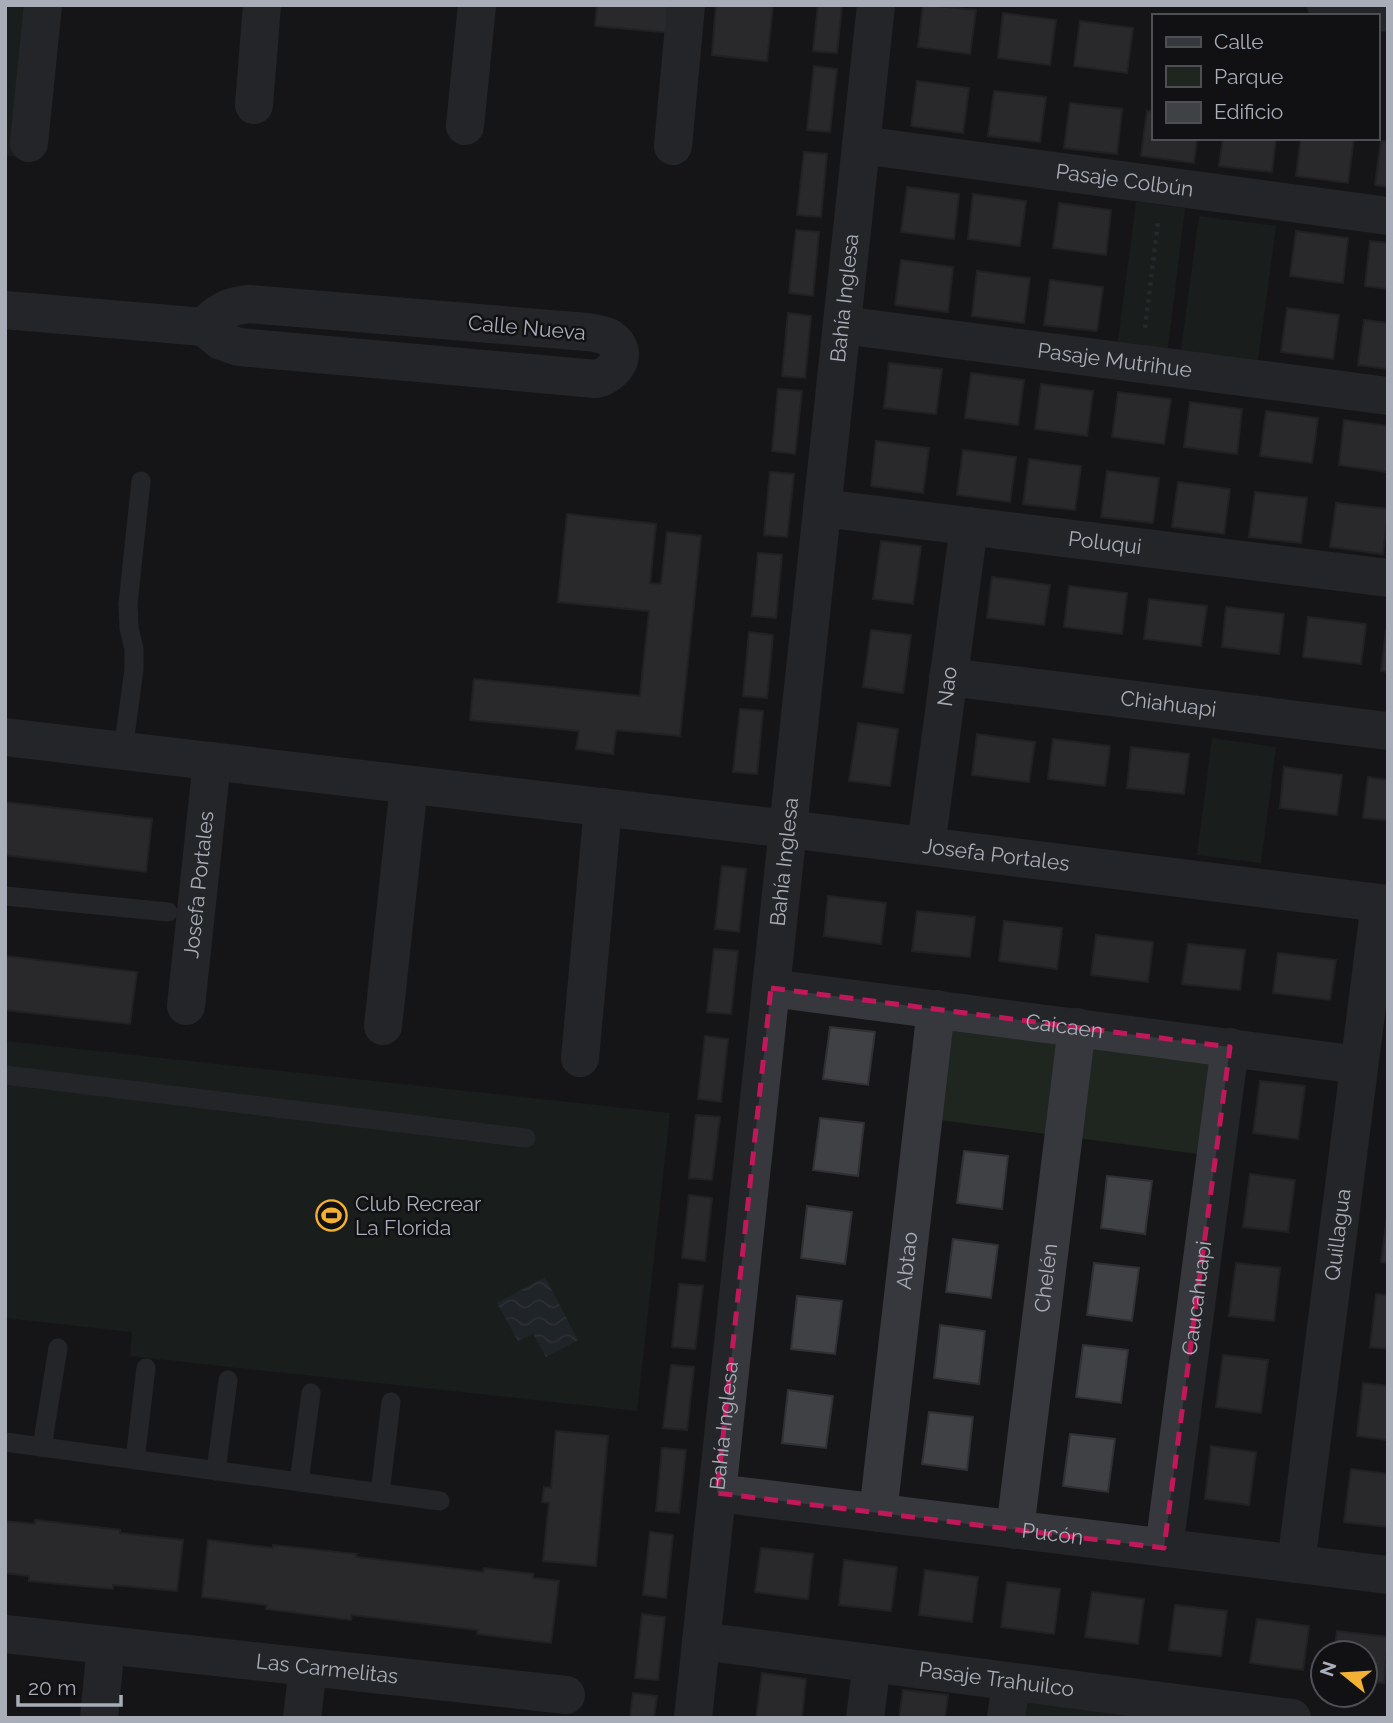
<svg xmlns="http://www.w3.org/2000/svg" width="1393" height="1723" font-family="Raleway,sans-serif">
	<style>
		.green { fill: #1e261f }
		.water { fill: url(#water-waves) }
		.building { fill: #404145; stroke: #303034; stroke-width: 2 }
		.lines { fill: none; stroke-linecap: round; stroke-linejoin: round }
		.path { stroke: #3d3f44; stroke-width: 4.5; stroke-dasharray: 3.5 5; stroke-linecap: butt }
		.service { stroke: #37383d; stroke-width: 19 }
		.minor { stroke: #37383d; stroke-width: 38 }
		.tertiary { stroke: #37383d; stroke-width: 38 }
		.marked { fill: none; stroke: #c2185b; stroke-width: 5; stroke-dasharray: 14 9; stroke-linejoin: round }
		.labels { text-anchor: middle; stroke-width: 5; stroke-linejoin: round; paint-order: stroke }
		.street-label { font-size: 21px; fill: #a8adb8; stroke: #111113 }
		.poi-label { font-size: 21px; fill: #a8adb8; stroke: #111113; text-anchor: start }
	</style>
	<defs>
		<pattern id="water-waves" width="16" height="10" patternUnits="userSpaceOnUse" patternTransform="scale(1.75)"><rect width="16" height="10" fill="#2c353c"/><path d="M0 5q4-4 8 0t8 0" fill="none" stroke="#485056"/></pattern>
	</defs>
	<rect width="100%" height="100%" fill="#161618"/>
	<g class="green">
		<path d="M5 5H31L19 157 5 155Z"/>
		<path d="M1136 202 1185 208 1167 355 1117 349Z"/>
		<path d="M1199 216 1276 226 1258 360 1181 350Z"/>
		<path d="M1212 738 1276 747 1261 863 1197 855Z"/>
		<path d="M951 1030 1211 1064 1199 1154 939 1120Z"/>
		<path d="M5 1041 670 1113 637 1411 130 1356 132 1332 5 1318Z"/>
		<path d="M1025 1699 1138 1713 1137 1718H1023Z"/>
	</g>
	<path class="water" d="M545 1277 578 1340 546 1357 533 1334 518 1341 497 1303Z"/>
	<g class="building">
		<path d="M597 5H676L673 33 595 26Z"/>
		<path d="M716 5H773L767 61 712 55Z"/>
		<path d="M818 5H842L837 53 813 51Z"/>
		<path d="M923 5 976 10 970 54 918 47Z"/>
		<path d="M1003 13 1056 20 1050 65 998 58Z"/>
		<path d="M1080 21 1133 28 1127 73 1074 66Z"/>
		<path d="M814 66 837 69 830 132 807 130Z"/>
		<path d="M917 81 969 88 963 133 911 126Z"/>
		<path d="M994 91 1046 97 1040 142 988 136Z"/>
		<path d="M1070 103 1122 109 1117 154 1064 148Z"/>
		<path d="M1147 111 1153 112V138H1197L1194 163 1141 156Z"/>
		<path d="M1223 138H1276L1272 172 1219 166Z"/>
		<path d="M1301 138H1354L1348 183 1296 176Z"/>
		<path d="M1381 141H1388V187L1375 185Z"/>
		<path d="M804 152 827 154 821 217 797 215Z"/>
		<path d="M907 187 959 194 954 239 901 232Z"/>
		<path d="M973 194 1026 201 1020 246 968 239Z"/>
		<path d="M1059 203 1111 210 1106 255 1053 248Z"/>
		<path d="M796 230 819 232 813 296 789 293Z"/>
		<path d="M1296 231 1348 238 1343 283 1290 276Z"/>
		<path d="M1370 241 1388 243V289L1365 286Z"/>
		<path d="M901 260 953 267 948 312 895 305Z"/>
		<path d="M977 271 1030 278 1024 323 972 316Z"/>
		<path d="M1050 280 1103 287 1097 331 1044 325Z"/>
		<path d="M1287 308 1339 315 1333 359 1281 352Z"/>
		<path d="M788 313 811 316 805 378 782 376Z"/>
		<path d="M1364 320 1388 323V369L1358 365Z"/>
		<path d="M889 363 942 369 936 414 884 408Z"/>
		<path d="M971 373 1024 380 1018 425 965 418Z"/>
		<path d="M1041 384 1093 391 1087 436 1035 429Z"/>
		<path d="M778 389 802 391 795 454 772 451Z"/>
		<path d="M1118 392 1171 399 1164 444 1112 437Z"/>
		<path d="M1190 402 1242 409 1237 454 1184 447Z"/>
		<path d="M1266 411 1318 418 1312 463 1260 456Z"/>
		<path d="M1344 420 1388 426V472L1339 465Z"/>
		<path d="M876 441 929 448 923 493 871 486Z"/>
		<path d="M963 450 1016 457 1010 502 957 495Z"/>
		<path d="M1029 459 1081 466 1075 510 1023 504Z"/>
		<path d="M1107 471 1159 478 1153 523 1101 517Z"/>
		<path d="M770 472 794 474 787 537 764 535Z"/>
		<path d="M1178 482 1230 489 1224 534 1172 527Z"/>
		<path d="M1255 492 1307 498 1301 543 1249 537Z"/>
		<path d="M1336 503 1388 509 1383 554 1330 547Z"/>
		<path d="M567 514 656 524 650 583 661 584 667 532 701 536 680 736 616 730 613 754 576 749 579 731 470 720 474 679 640 696 649 611 558 602Z"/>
		<path d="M881 541 921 546 913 604 873 599Z"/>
		<path d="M758 553 782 555 776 618 752 616Z"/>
		<path d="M992 577 1050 585 1044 625 987 618Z"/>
		<path d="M1069 586 1127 593 1122 634 1064 627Z"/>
		<path d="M1149 599 1207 606 1201 646 1144 639Z"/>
		<path d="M1226 607 1284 614 1279 654 1222 647Z"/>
		<path d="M1308 617 1366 624 1361 664 1303 657Z"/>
		<path d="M871 630 911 635 903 693 863 687Z"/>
		<path d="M1386 630 1388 631V672L1381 671Z"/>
		<path d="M749 632 773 635 767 698 743 696Z"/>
		<path d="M740 709 763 711 757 774 733 772Z"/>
		<path d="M858 723 898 729 890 786 849 781Z"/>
		<path d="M977 734 1035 742 1029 782 972 775Z"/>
		<path d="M1053 739 1110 746 1105 786 1048 779Z"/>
		<path d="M1131 747 1189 754 1184 794 1127 788Z"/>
		<path d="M1284 767 1342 775 1337 815 1280 808Z"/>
		<path d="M1368 777 1388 780V820L1363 818Z"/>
		<path d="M5 802 152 819 146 872 5 855Z"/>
		<path d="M722 866 746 869 739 932 715 929Z"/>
		<path d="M828 896 886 903 881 944 824 936Z"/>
		<path d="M917 911 975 917 970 957 912 951Z"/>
		<path d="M1004 921 1062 928 1057 969 999 961Z"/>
		<path d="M1096 935 1153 942 1148 982 1091 975Z"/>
		<path d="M1188 944 1245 950 1240 990 1182 984Z"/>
		<path d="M714 949 738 951 731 1014 707 1012Z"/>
		<path d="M1278 953 1336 960 1330 1000 1273 993Z"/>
		<path d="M5 956 137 972 130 1024 5 1010Z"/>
		<path d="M830 1027 875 1032 868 1085 823 1079Z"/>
		<path d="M705 1036 728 1039 721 1102 698 1099Z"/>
		<path d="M1260 1081 1305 1086 1298 1139 1253 1133Z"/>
		<path d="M696 1115 720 1117 712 1180 689 1178Z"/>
		<path d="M820 1118 864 1123 858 1176 813 1170Z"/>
		<path d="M964 1151 1008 1156 1002 1209 957 1203Z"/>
		<path d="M1250 1174 1295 1180 1288 1232 1243 1227Z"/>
		<path d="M1107 1176 1152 1181 1145 1234 1101 1228Z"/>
		<path d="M689 1195 712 1198 705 1261 682 1258Z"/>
		<path d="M807 1206 852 1212 845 1264 801 1258Z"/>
		<path d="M1388 1210V1263L1381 1262Z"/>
		<path d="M953 1239 998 1245 991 1298 946 1292Z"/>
		<path d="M1094 1263 1139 1268 1132 1321 1087 1315Z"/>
		<path d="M1236 1263 1280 1268 1274 1321 1229 1316Z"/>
		<path d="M679 1284 703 1286 695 1349 672 1347Z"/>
		<path d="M1376 1294 1388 1295V1349L1370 1347Z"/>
		<path d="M797 1296 842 1301 835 1354 791 1349Z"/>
		<path d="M940 1325 985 1331 979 1384 934 1378Z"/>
		<path d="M1083 1345 1128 1350 1121 1403 1076 1397Z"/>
		<path d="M1223 1355 1268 1360 1261 1413 1216 1407Z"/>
		<path d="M671 1365 694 1367 687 1430 663 1428Z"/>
		<path d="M1363 1383 1388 1386V1440L1357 1436Z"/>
		<path d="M788 1390 833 1396 826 1448 782 1443Z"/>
		<path d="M929 1412 973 1417 967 1470 922 1464Z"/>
		<path d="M556 1431 608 1436 596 1566 543 1561 549 1503 542 1502 544 1487 551 1488Z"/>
		<path d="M1070 1434 1115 1439 1108 1492 1063 1486Z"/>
		<path d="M1211 1446 1256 1452 1249 1505 1205 1499Z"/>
		<path d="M662 1448 686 1450 679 1513 656 1511Z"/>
		<path d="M1351 1469 1388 1474V1527L1344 1522Z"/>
		<path d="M35 1520 120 1530V1533L183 1540 177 1591 113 1585V1589L29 1581V1576L5 1573V1521L35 1524Z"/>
		<path d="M650 1532 673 1535 666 1598 643 1595Z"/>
		<path d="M208 1540 273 1548V1545L357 1554 356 1557 483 1572 484 1568 533 1574V1578L559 1581 551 1643 477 1634 478 1630 352 1615 351 1620 266 1609 267 1605 202 1597Z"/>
		<path d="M761 1548 813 1554 808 1599 755 1592Z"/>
		<path d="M844 1560 897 1567 891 1611 839 1605Z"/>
		<path d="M925 1570 978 1577 972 1622 919 1615Z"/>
		<path d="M1007 1582 1060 1589 1054 1634 1001 1627Z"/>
		<path d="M1092 1592 1144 1599 1138 1644 1085 1637Z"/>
		<path d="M1175 1605 1227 1611 1221 1656 1169 1650Z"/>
		<path d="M642 1614 665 1617 658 1680 635 1678Z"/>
		<path d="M1257 1619 1309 1626 1303 1670 1250 1663Z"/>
		<path d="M1337 1631 1388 1637 1384 1683 1365 1681V1653H1334Z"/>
		<path d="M762 1673 806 1679 802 1718H756Z"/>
		<path d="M903 1690 948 1695 945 1718H899Z"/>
		<path d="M633 1693 657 1696 654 1718H630Z"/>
	</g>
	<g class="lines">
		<path class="path" d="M1145 328 1158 222"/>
		<g class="service">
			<path d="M123 751 134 669V649L129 628 128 604 141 481"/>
			<path d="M5 896 168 912"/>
			<path d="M5 1075 526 1138"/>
			<path d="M5 1442 440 1501"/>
			<path d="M42 1447 58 1348"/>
			<path d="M135 1460 146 1368"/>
			<path d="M216 1471 228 1380"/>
			<path d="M299 1482 311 1393"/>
			<path d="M380 1493 391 1402"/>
		</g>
		<g class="minor">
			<path d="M1326 5 1388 13"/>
			<path d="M254 105 262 5"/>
			<path d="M465 126 477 5"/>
			<path d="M29 143 43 5"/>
			<path id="s1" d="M861 145 1388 216"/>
			<path d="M673 146 686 5"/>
			<path d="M5 310 204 327 221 341 239 347 596 379C615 375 631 352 610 338 603 334 595 333 587 332L249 304C229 306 217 312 204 327"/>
			<path id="s2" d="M842 325 1388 396"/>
			<path id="s3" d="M822 508 1388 578"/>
			<path id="s4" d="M948 677 1388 731"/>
			<path id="s5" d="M5 737 788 829 1388 904"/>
			<path id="s6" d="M926 846 969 526"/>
			<path id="s7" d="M771 988 1359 1065"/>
			<path id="s8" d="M186 1006 212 761"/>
			<path d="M383 1026 409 785"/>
			<path d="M580 1058 603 807"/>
			<path id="s9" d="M717 1493 1388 1575"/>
			<path id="s10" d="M878 1513 936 1009"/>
			<path id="s11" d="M1015 1530 1077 1027"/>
			<path id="s12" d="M1164 1548 1230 1047"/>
			<path id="s13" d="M1296 1564 1380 903"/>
			<path id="s14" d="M5 1634 566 1695"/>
			<path id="s15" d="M701 1641 1292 1718"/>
			<path d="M99 1718 106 1645"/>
			<path d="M302 1718 308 1667"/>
			<path d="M865 1718 872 1663"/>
			<path d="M1006 1718 1011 1682"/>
		</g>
		<path class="tertiary" id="s16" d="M693 1718 876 5"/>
	</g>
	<path d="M0 0H1393V1723H0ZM771 988 1230 1047 1164 1548 717 1493Z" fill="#161618" fill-opacity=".55" fill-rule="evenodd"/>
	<path class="marked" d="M771 988 1230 1047 1164 1548 717 1493Z"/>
	<defs>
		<symbol id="stadium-ring" viewBox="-11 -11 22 22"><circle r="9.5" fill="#111113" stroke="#f2b134" stroke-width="1.5"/><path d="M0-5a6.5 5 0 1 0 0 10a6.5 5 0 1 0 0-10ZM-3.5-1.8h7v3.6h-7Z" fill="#f2b134"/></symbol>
	</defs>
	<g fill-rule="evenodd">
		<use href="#stadium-ring" x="314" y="1198" width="35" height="35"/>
	</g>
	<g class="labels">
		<g class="street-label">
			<text dy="7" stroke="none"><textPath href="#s1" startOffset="266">Pasaje Colbún</textPath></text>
			<text dy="7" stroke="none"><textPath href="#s16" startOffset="1428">Bahía Inglesa</textPath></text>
			<text transform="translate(527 328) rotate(5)" y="7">Calle Nueva</text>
			<text dy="7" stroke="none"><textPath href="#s2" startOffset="275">Pasaje Mutrihue</textPath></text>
			<text dy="7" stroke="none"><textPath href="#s3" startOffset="285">Poluqui</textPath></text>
			<text dy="7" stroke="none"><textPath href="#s6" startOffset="161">Nao</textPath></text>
			<text dy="7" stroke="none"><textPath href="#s4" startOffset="222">Chiahuapi</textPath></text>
			<text dy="7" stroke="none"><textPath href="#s5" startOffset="998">Josefa Portales</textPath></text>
			<text dy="7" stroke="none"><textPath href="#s16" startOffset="861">Bahía Inglesa</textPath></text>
			<text dy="7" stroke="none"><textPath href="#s8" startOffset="122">Josefa Portales</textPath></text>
			<text dy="7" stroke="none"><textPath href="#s7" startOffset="296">Caicaen</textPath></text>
			<text dy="7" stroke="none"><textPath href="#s13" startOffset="332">Quillagua</textPath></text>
			<text dy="7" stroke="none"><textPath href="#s10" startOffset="254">Abtao</textPath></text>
			<text dy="7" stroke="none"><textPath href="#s11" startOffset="254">Chelén</textPath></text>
			<text dy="7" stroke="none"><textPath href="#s12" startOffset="252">Caucahuapi</textPath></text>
			<text dy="7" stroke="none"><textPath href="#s16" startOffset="294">Bahía Inglesa</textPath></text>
			<text dy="7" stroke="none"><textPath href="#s9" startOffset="338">Pucón</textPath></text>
			<text dy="7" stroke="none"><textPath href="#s14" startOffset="324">Las Carmelitas</textPath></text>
			<text dy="7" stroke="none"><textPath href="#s15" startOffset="298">Pasaje Trahuilco</textPath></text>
		</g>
		<g class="poi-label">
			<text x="355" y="1211">Club Recrear<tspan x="355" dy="24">La Florida</tspan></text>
		</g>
	</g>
	<rect width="1393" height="1723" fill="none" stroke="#a8adb8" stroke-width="14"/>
	<rect x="1152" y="14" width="228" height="126" fill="#111113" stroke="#4d4f55" stroke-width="2"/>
	<rect x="1166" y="37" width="35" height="10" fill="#37383d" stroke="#4d4f55" stroke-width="2"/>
	<text x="1214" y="49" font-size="21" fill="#a8adb8">Calle</text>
	<rect x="1166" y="66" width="35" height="21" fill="#1e261f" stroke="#4d4f55" stroke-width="2"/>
	<text x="1214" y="84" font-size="21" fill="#a8adb8">Parque</text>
	<rect x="1166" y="102" width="35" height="21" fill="#404145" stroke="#4d4f55" stroke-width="2"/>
	<text x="1214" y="119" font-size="21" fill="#a8adb8">Edificio</text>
	<g transform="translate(1344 1674) rotate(288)"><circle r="33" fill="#111113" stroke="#4d4f55" stroke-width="2"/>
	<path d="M0-5L12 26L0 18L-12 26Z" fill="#f2b134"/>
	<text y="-10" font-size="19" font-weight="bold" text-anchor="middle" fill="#a8adb8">N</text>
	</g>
	<path d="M18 1695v10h103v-10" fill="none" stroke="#a8adb8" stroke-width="3.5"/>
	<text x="28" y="1695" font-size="21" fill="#a8adb8" stroke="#111113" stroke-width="5" paint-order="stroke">20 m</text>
</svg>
